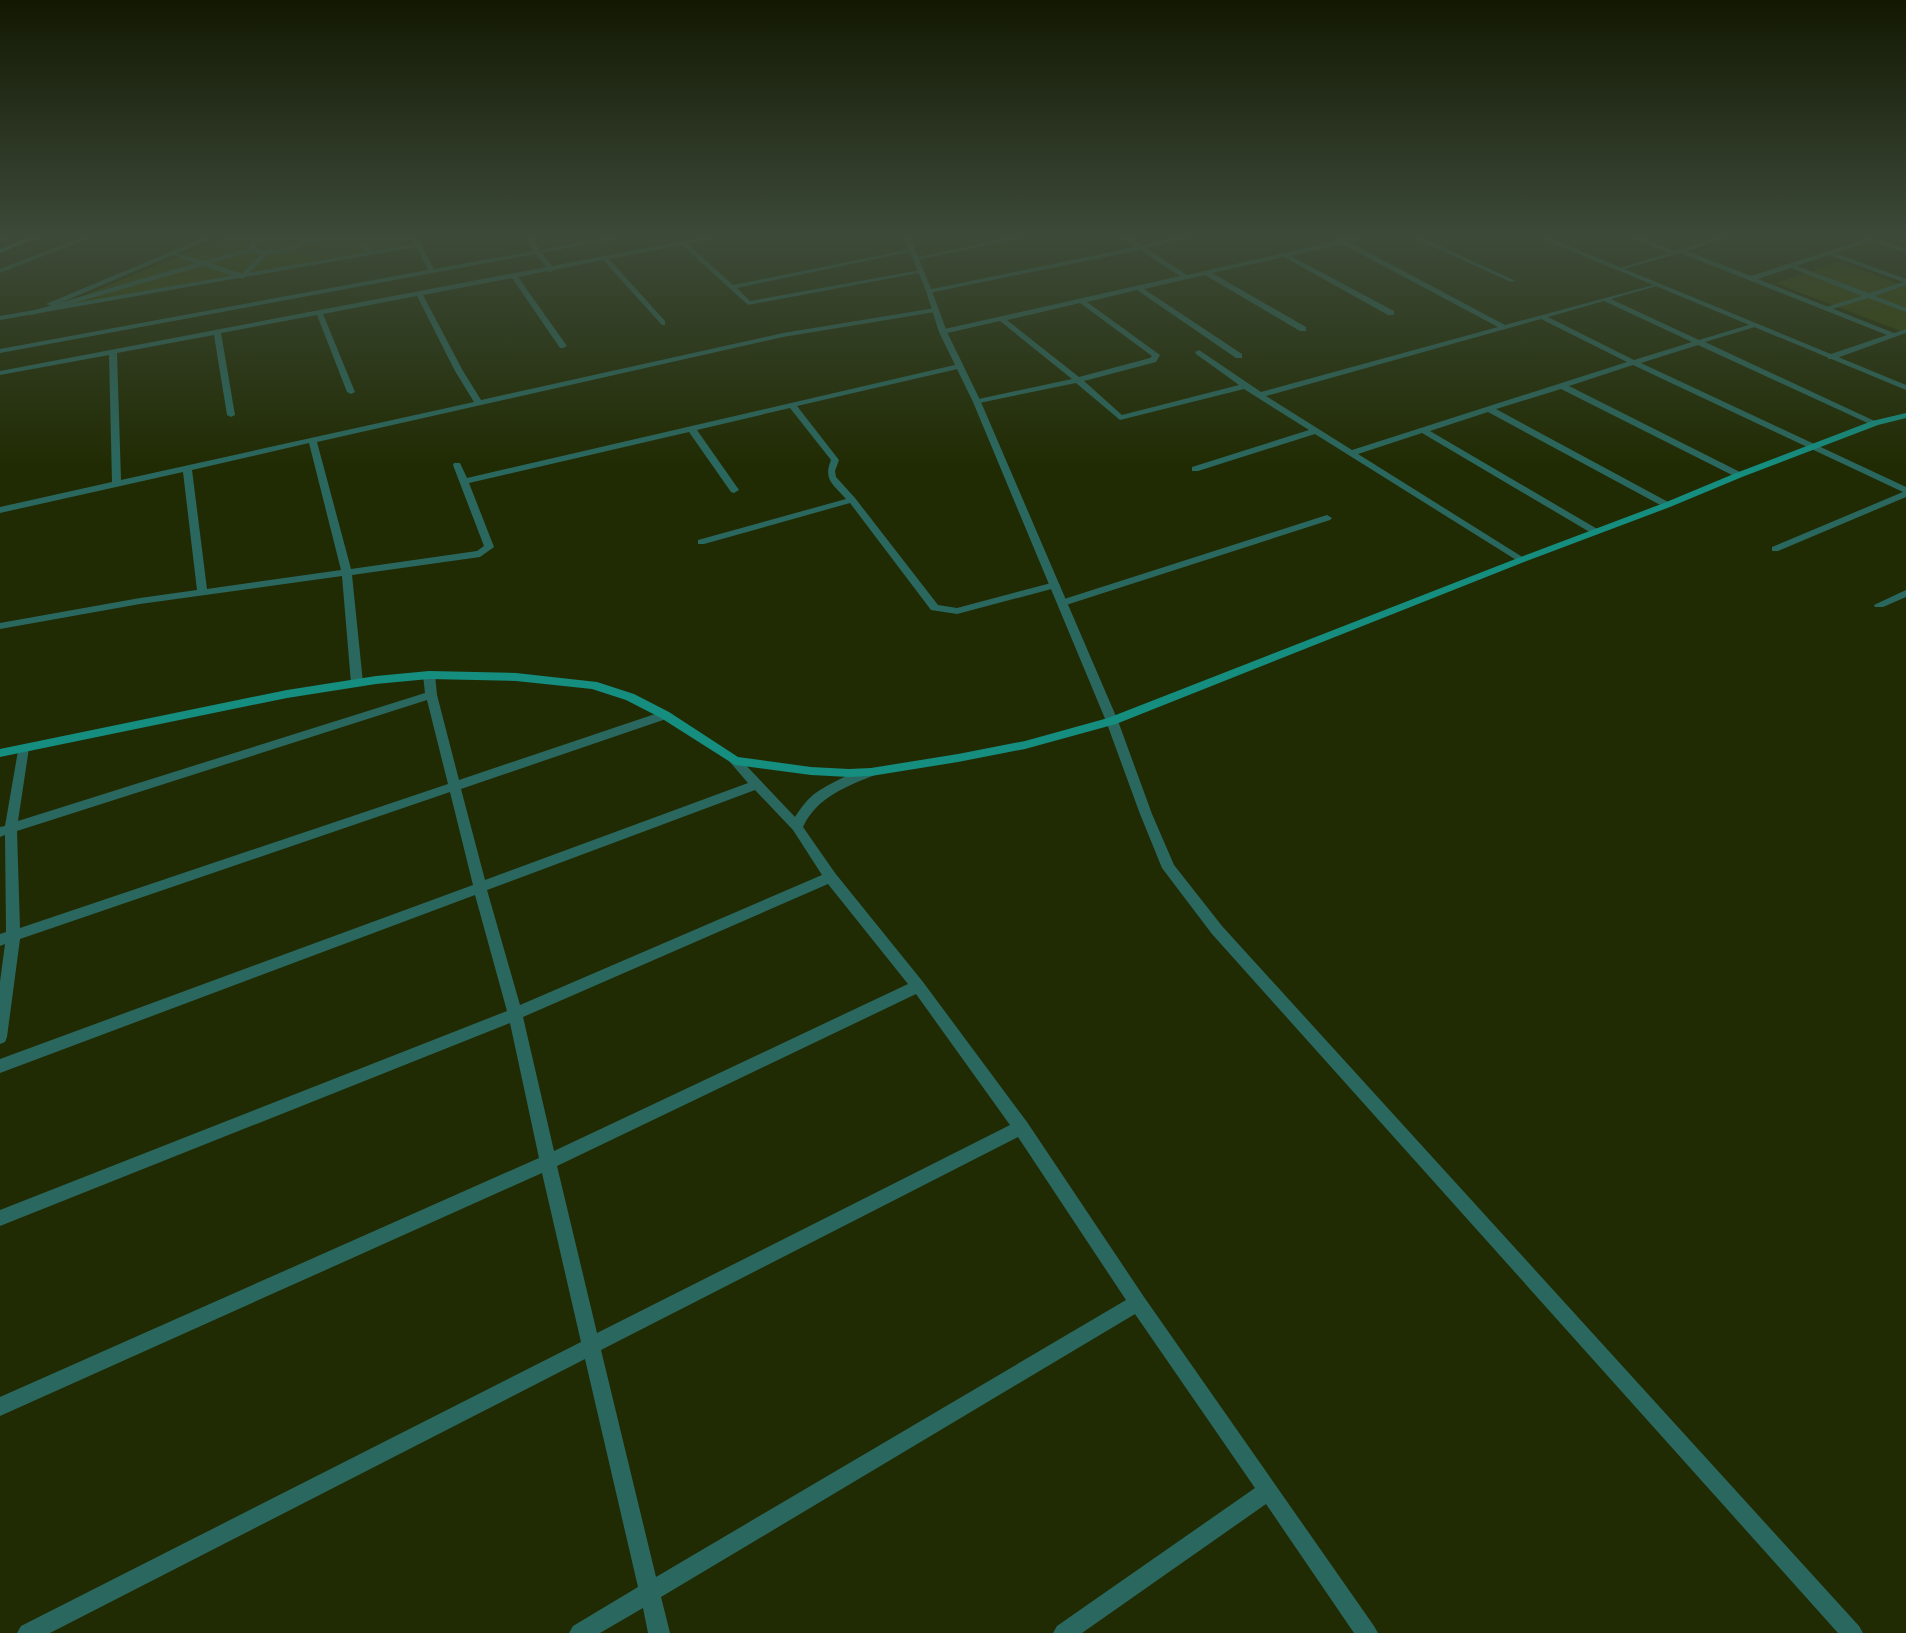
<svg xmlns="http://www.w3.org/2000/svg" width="1906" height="1633" font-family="Raleway,sans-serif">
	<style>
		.green { fill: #344302 }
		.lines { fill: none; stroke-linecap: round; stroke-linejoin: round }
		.pedestrian { fill: #2a685f; fill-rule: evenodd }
		.minor { fill: #2a685f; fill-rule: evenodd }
		.tertiary { fill: #2a685f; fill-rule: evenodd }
		.secondary { fill: #158d7f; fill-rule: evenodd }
		.primary { fill: #39a496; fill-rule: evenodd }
	</style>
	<rect width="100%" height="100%" fill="#212b03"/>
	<g class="green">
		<path d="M230 235H405L409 244 73 305 70 301Z"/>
		<path d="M1840 262 1906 286V329L1901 331 1775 283Z"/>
	</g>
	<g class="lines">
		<g class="pedestrian">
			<path d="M267 235H286C276 240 261 237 254 249L276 250 299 244 301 239 291 235 306 237 307 240 336 235H358L374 254 369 255 351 235 305 245 283 253 267 255 243 279 203 266 32 315 25 313 196 263 171 254V252L203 261 248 249 252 242ZM250 252 260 254 242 274 210 263Z"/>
			<path d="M1791 264 1869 293 1906 281V285L1875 296 1906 308V312L1868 298 1826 311V307L1862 296 1789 267 1788 266Z"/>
		</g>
		<g class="minor">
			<path d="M88 235H97L0 273V269Z"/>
			<path d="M211 235H220L53 306 46 304Z"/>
			<path d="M410 235H416L434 269 534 251 523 235H529L540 250 618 235H632L542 253 552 266 715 235H729L688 244 733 285 911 249 914 251 737 288 750 301 921 270 924 272 748 305 682 245 609 259 665 321V325H662L603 260 554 270 551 272 548 271 518 277 567 346 563 348H560L512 278 423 295 463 371 481 400 783 333 935 308 939 310 935 312 783 337 317 442 351 569 477 551 484 546 453 465 454 463H460L467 478 959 364 963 366 962 368 797 406 839 460 835 471 836 477 855 498 938 605 957 608 1055 582 1060 585 1059 587 957 614 931 610 850 503 704 544H698V540L846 499C833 484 823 480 831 460L790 408 697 430 739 490 734 493 731 492 689 432 469 483 494 547 480 557 352 575 363 683 361 686H353L351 683 342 576 140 604 0 629V623L140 598 197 590 183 472 0 513V507L112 482 109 355 0 375V371L546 267 536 254 0 353V349L428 270 416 247 0 320V316L414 244ZM417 296 455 371 474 402 121 480 117 353 214 335 227 415 231 417 235 415 221 333 317 315 347 392 351 394 355 392 323 314ZM309 443 341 570 207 589 192 470Z"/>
			<path d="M1023 235H1037L916 260 913 258Z"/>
			<path d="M1119 235H1127L1142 245 1191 235H1204L1146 248 1187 275 1337 241 1327 235H1335L1344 240 1364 235H1376L1349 242 1505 325 1657 284V286L1611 299 1699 340 1755 323V327L1705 342 1879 423 1872 425 1698 345 1641 363 1906 487V497L1778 551H1772V547L1903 492 1633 365 1569 386 1742 473V477H1736L1561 389 1496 409 1670 503V507H1664L1488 412 1430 431 1599 530V534H1593L1422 433 1358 454 1524 558 1526 560 1521 563 1315 434 1198 471H1192V467L1309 430 1244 389 1120 420 1076 383 974 404V400L1072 379 1000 321 943 334 939 332 940 330 1180 276 1140 250 929 293 927 292V290L1135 247ZM1342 244 1498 327 1261 392 1199 350 1195 352 1196 354 1239 385 1122 415 1084 381 1156 362 1160 355 1087 302 1137 290 1236 358H1242V354L1144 289 1205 275 1300 331H1306V327L1212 273 1284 257 1388 315H1394V311L1291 256ZM1604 301 1692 342 1634 360 1548 317ZM1080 303 1152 356 1150 358 1079 377 1007 320ZM1541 319 1627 362 1352 450 1266 396Z"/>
			<path d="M1407 235H1416L1516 281 1511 282Z"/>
			<path d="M1625 235H1634L1675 251 1725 235H1735L1687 251 1751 276 1866 239 1864 236 1906 249V253L1872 241 1835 253 1906 279V283L1829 255 1758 279 1894 333 1906 329V333L1834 359H1828V355L1887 335 1680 253 1617 271V269L1668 253Z"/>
			<path d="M1327 515 1332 518 1330 520 1066 605 1062 606 1057 603 1058 601Z"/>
			<path d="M1906 590V597L1883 607H1875L1874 605Z"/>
			<path d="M429 671 435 675 437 695 459 780 661 712H669L671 715 669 718 461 789 485 880 748 783 729 761 735 757 739 758 795 817C800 809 806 801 813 795 823 787 863 765 875 769L877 772 875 775C847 786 817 797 803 827L835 873 923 982 1027 1122 1144 1297 1374 1626 1378 1633H1354L1266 1504 1082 1633H1053L1057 1626 1255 1488 1135 1314 661 1597 670 1633H648L643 1608 600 1633H569L573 1626 638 1587 585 1359 50 1633H17L21 1626 581 1342 542 1173 0 1416V1397L539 1158 510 1023 0 1226V1210L507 1011 475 895 0 1073V1059L473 885 450 792 20 939 7 1037 5 1042 0 1044V982L5 944 0 946V934L6 932 5 835 0 837V827L5 826 19 745H27L29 748 18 821 425 693 423 675ZM427 700 448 784 20 928 17 831ZM755 790 793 830 822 875 520 1005 487 890ZM828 884 908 984 554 1151 523 1017ZM916 994 1010 1125 597 1333 557 1166ZM1018 1137 1126 1300 656 1577 601 1350Z"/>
		</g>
		<g class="tertiary">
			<path d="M903 235H909L932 291 947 332 981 402 1118 721 1152 814 1174 865 1222 926 1859 1626 1863 1633H1838L1212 934 1162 868 1140 814 1106 721 973 402 939 332 926 291Z"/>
			<path d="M1533 235H1542L1906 385V390Z"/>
		</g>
		<path class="secondary" d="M1906 413V418L1878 425 1742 477 1670 507 1524 562 1116 724 1025 749 958 762 871 776 849 777 811 775 735 765 661 718 626 700 592 689 516 681 429 679 376 684 287 698 0 757V749L287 690 376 676 429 671 516 673 597 682 634 694 669 712 738 757 811 767 849 769 871 768 958 754 1025 741 1108 718 1518 558 1664 503 1736 473 1872 421Z"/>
		<g class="primary">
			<path d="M6 235H15L0 242V238Z"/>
			<path d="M35 235H44L0 253V249Z"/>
		</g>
	</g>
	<linearGradient id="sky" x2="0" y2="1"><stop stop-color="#121802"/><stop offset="0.51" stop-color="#3d4a39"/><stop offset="1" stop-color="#3d4a39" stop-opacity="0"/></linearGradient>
	<rect width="1906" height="464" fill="url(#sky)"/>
</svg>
